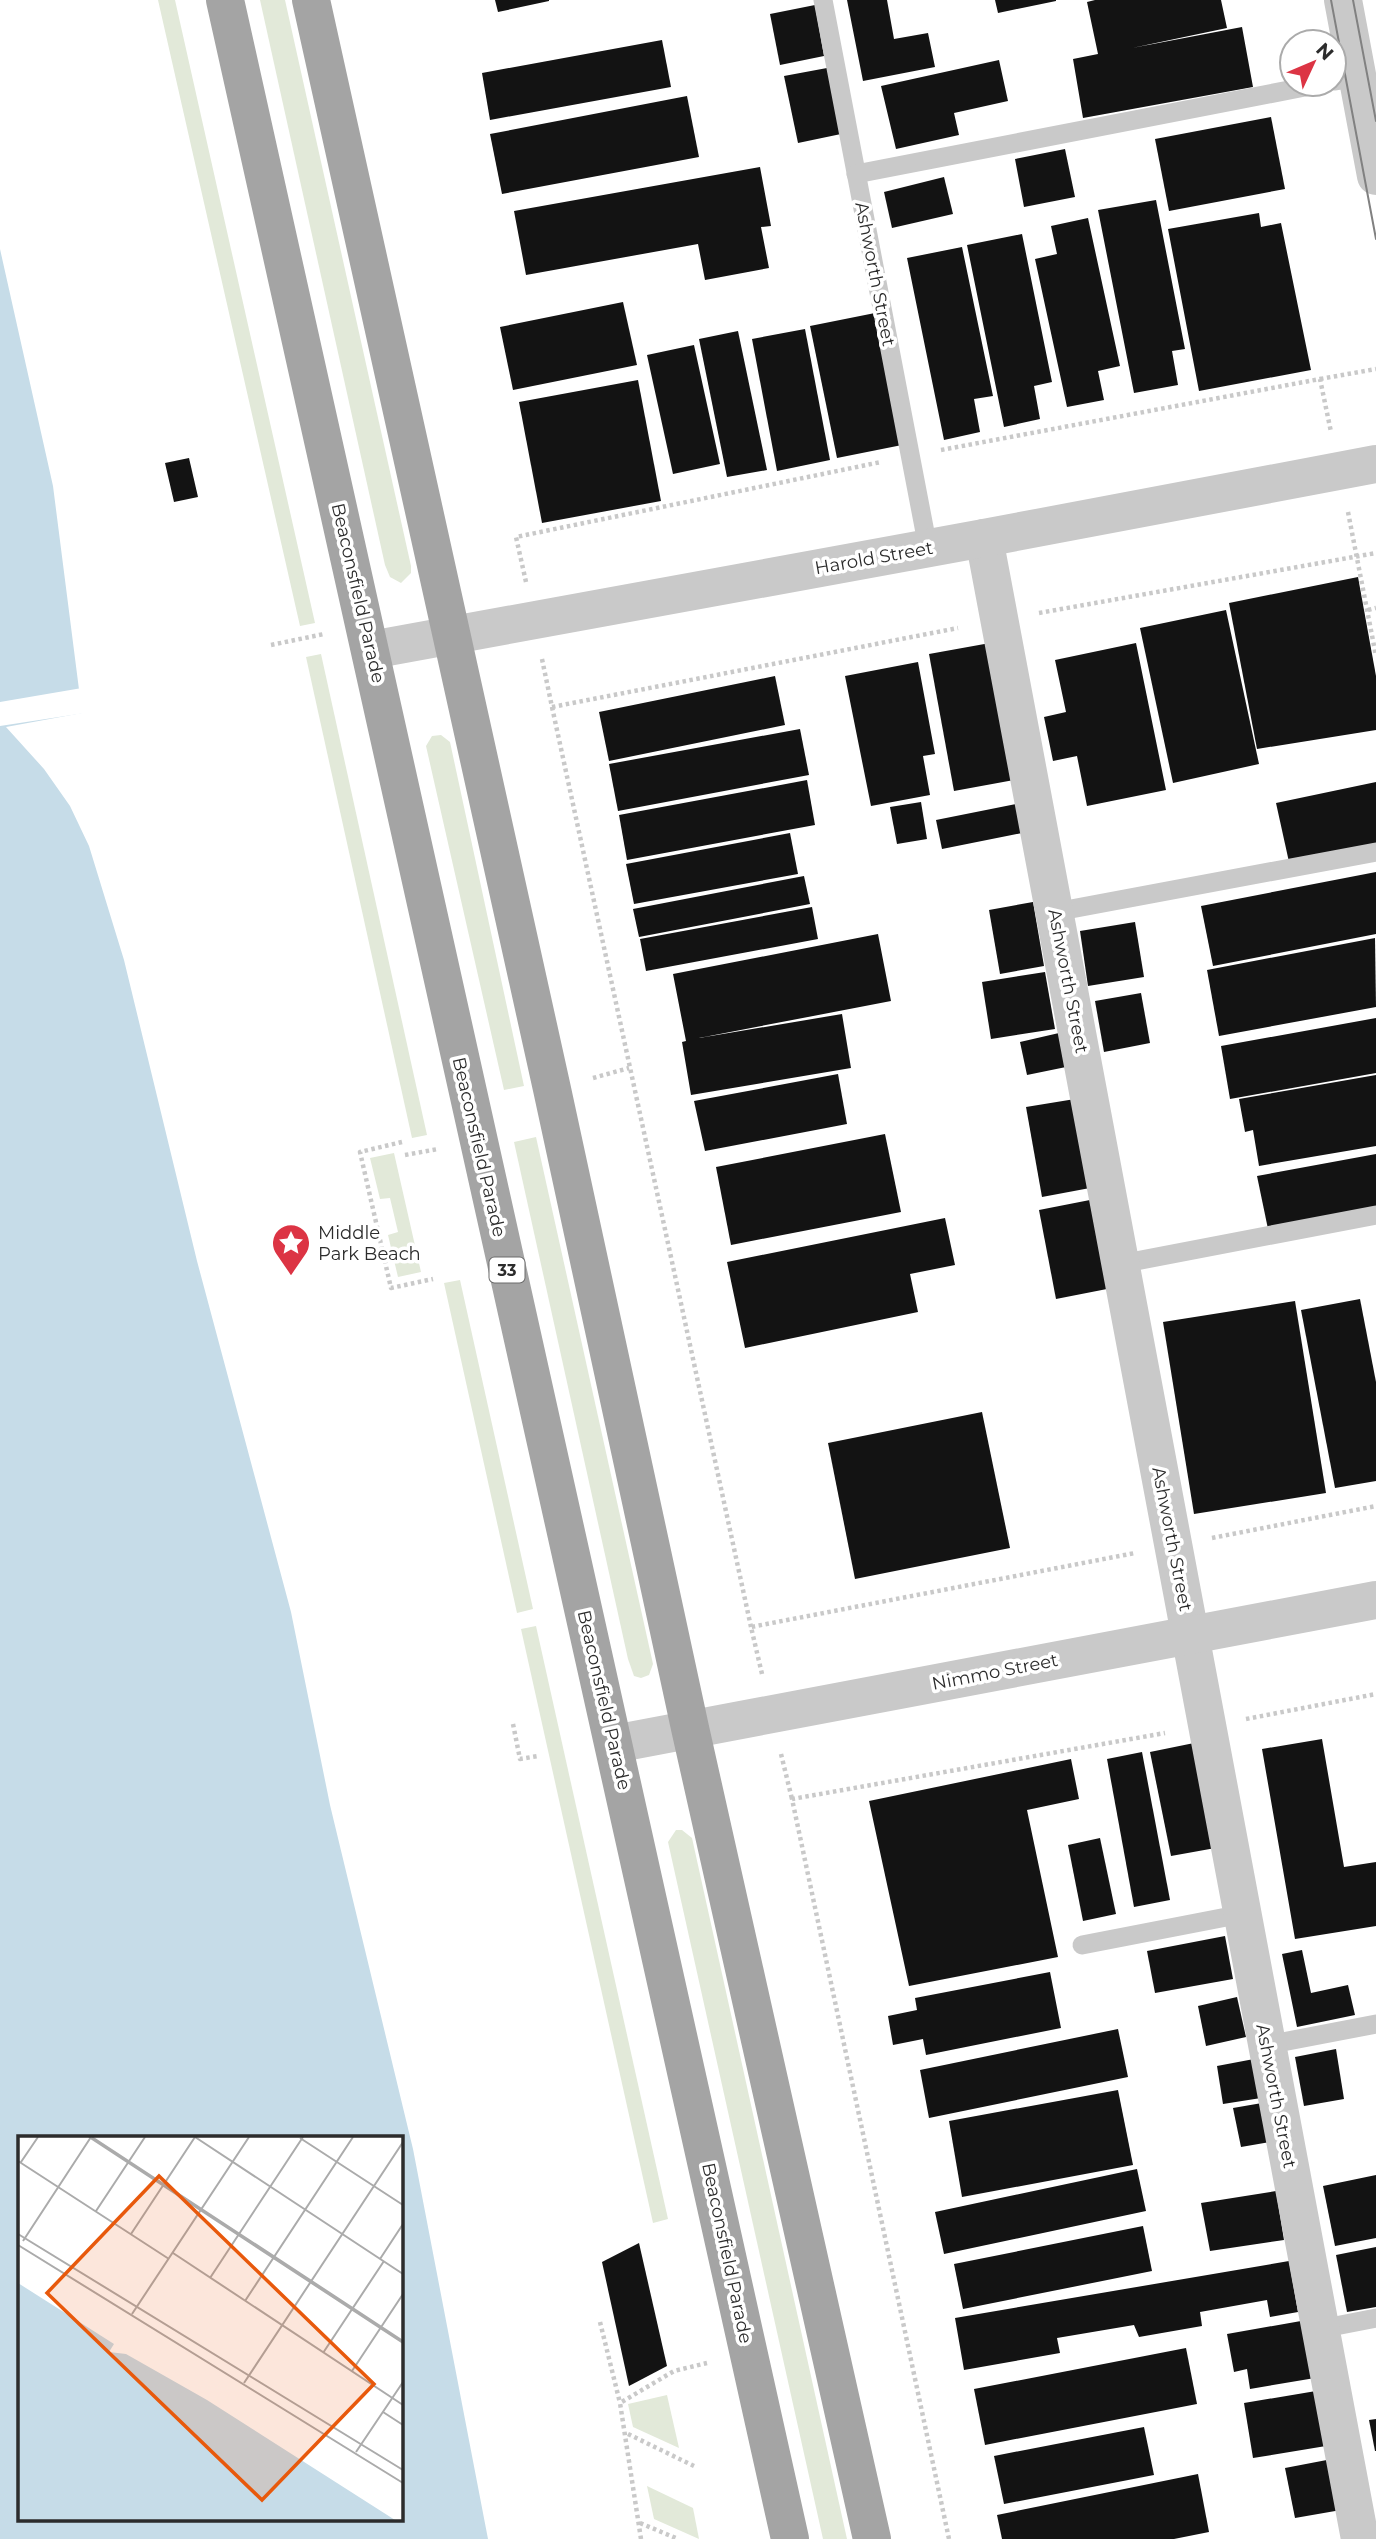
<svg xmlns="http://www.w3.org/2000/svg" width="1376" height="2539" font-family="Montserrat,sans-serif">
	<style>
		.green { fill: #e2e9d9 }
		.water { fill: #c6dce8; fill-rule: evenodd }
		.pier { fill: #fff }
		.building { fill: #131313 }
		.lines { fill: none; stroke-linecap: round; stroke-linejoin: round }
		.path { stroke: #c9c9c9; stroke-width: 4.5; stroke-dasharray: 3.5 3.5; stroke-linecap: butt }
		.lane { stroke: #c9c9c9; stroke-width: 19 }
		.street { stroke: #c9c9c9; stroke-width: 38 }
		.primary { stroke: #a4a4a4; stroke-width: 38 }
		.tram { stroke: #818181; stroke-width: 2 }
		.labels { text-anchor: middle; stroke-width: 7; stroke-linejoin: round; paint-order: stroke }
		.shield { fill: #fff; stroke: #6b6b6b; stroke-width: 2 }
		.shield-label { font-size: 16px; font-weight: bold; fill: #2c2c2c }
		.street-label { font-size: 18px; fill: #2c2c2c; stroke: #fff }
		.poi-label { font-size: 18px; fill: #2c2c2c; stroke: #fff; text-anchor: start }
		.inset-road { fill: none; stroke: #ababab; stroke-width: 2 }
		.view { fill: #e8590c; fill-opacity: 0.15; stroke: #e8590c; stroke-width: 3.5 }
		.inset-edge { fill: none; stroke: #2c2c2c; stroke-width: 3.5 }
	</style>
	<rect width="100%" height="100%" fill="#fff"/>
	<g class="green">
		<path d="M158 0H175L315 623 300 626Z"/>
		<path d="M260 0H285L411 566V573L401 583 390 577 385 565Z"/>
		<path d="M321 654 427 1135 412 1138 306 657Z"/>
		<path d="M441 735 450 742 524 1086 504 1090 426 746 432 736Z"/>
		<path d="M536 1137 653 1664 649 1675 641 1678 634 1676 628 1659 514 1142Z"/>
		<path d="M394 1153 421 1272 398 1277 388 1235 398 1232 390 1198 380 1199 370 1158Z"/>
		<path d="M460 1280 533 1609 517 1613 444 1283Z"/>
		<path d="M536 1626 668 2219 653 2223 521 1629Z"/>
		<path d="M676 1830H682L692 1838 847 2539H823L668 1842Z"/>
		<path d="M667 2395 679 2448 633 2427 628 2404Z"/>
		<path d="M647 2486 693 2508 699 2539 654 2519Z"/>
	</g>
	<path class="water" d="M0 249 53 486 82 713 6 727 44 769 70 806 89 846 124 960 197 1261 291 1612 330 1805 413 2149 488 2539H0ZM19 2138H401V2520H19Z"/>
	<path class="pier" d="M82 688 85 713 0 726V702Z"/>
	<g class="building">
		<path d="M495 0H549V1L498 12Z"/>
		<path d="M847 0H887L894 39 928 33 935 67 863 81Z"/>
		<path d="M995 0H1056V1L998 13Z"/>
		<path d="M1095 0H1221L1227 28 1132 48 1242 27 1253 87 1083 118 1073 59 1098 54 1087 2Z"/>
		<path d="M815 5 824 56 780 65 770 14Z"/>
		<path d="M662 40 671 87 490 120 482 73Z"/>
		<path d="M999 60 1008 101 954 113 959 135 896 149 881 86Z"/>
		<path d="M827 68 841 134 798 143 784 76Z"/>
		<path d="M687 96 699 157 502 194 490 134Z"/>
		<path d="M1271 117 1285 189 1169 211 1155 139Z"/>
		<path d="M1065 149 1075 197 1024 207 1015 159Z"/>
		<path d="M760 167 771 226 761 227 769 268 705 280 698 244 526 275 514 211Z"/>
		<path d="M944 177 953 214 892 228 884 192Z"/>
		<path d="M1156 200 1185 349 1172 351 1178 385 1134 393 1098 210Z"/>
		<path d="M1259 213 1261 227 1281 223 1311 370 1199 391 1168 229Z"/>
		<path d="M1088 218 1120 366 1098 371 1104 400 1067 407 1035 259 1057 254 1051 226Z"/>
		<path d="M1022 234 1052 382 1034 386 1040 419 1004 427 967 245Z"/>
		<path d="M962 247 993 396 974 399 980 432 944 440 907 258Z"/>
		<path d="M623 302 637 365 513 390 500 327Z"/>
		<path d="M875 313 902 445 837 458 810 326Z"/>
		<path d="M805 329 830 460 777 471 752 339Z"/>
		<path d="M738 331 767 470 727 477 699 339Z"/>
		<path d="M694 345 720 464 673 474 647 355Z"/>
		<path d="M638 380 661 501 542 523 519 402Z"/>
		<path d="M189 458 198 497 174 502 165 463Z"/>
		<path d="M1358 577 1376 676V730L1257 749 1229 603Z"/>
		<path d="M1226 610 1259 764 1173 783 1140 628Z"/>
		<path d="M990 643 1014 780 954 791 929 654Z"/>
		<path d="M1136 643 1166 790 1087 806 1077 756 1053 761 1044 717 1066 712 1055 660Z"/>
		<path d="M918 662 935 754 923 756 930 795 871 806 845 676Z"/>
		<path d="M775 676 785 725 609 761 599 712Z"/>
		<path d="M800 729 809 775 618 811 609 764Z"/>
		<path d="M807 780 815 825 627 860 619 815Z"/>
		<path d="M1376 782V843L1289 862 1276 803Z"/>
		<path d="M921 802 927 839 897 844 890 807Z"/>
		<path d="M1016 804 1022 833 942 849 936 820Z"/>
		<path d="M790 833 798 874 634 904 626 864Z"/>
		<path d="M1376 872V934L1213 966 1201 906Z"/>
		<path d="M804 876 810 904 639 937 633 909Z"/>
		<path d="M1033 902 1044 966 1000 974 989 910Z"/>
		<path d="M812 907 818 939 646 971 640 939Z"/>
		<path d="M1135 922 1144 977 1088 986 1080 931Z"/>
		<path d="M878 934 891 1001 699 1038 842 1014 851 1068 691 1095 682 1042 686 1041 673 974Z"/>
		<path d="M1375 938 1376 1007 1219 1036 1207 970Z"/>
		<path d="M1045 972 1055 1029 991 1039 982 982Z"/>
		<path d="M1141 993 1150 1043 1104 1052 1095 1001Z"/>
		<path d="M1376 1018V1073L1230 1099 1221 1046Z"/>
		<path d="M1059 1033 1066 1067 1027 1075 1020 1042Z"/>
		<path d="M838 1074 847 1124 705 1151 694 1101Z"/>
		<path d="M1376 1075V1146L1259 1166 1253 1130 1245 1132 1239 1099Z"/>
		<path d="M1075 1099 1090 1188 1042 1197 1026 1107Z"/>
		<path d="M885 1134 901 1212 731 1245 716 1167Z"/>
		<path d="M1376 1154V1209L1268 1229 1257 1176Z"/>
		<path d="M1095 1199 1112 1288 1056 1299 1039 1210Z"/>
		<path d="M945 1218 955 1265 910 1274 918 1312 745 1348 727 1262Z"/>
		<path d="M1360 1299 1376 1382V1481L1335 1488 1301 1310Z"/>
		<path d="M1295 1301 1326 1493 1194 1514 1163 1322Z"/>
		<path d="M982 1412 1010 1548 855 1579 828 1443Z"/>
		<path d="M1322 1739 1344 1867 1376 1862V1926L1295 1939 1262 1749Z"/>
		<path d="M1199 1742 1221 1847 1171 1856 1150 1752Z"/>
		<path d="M1142 1752 1170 1900 1134 1907 1107 1759Z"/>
		<path d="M1071 1759 1079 1799 1027 1810 1058 1957 909 1986 869 1801Z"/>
		<path d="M1100 1838 1116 1914 1083 1921 1068 1845Z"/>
		<path d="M1225 1936 1233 1979 1155 1993 1147 1951Z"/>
		<path d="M1302 1950 1311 1993 1348 1985 1355 2015 1297 2027 1282 1954Z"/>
		<path d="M1050 1972 1061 2028 926 2055 923 2039 893 2045 888 2016 917 2010 915 1998Z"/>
		<path d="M1237 1997 1246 2037 1206 2046 1198 2006Z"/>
		<path d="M1118 2029 1128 2077 929 2118 920 2070Z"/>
		<path d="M1336 2049 1344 2099 1304 2106 1295 2057Z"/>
		<path d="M1254 2059 1261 2098 1223 2104 1217 2066Z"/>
		<path d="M1118 2090 1133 2165 962 2197 949 2121Z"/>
		<path d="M1262 2103 1270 2142 1241 2147 1233 2108Z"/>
		<path d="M1137 2169 1146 2211 944 2254 935 2212Z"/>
		<path d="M1376 2175V2238L1335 2246 1323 2186Z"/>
		<path d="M1276 2191 1284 2240 1210 2251 1201 2203Z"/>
		<path d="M1143 2226 1152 2271 963 2309 954 2264Z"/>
		<path d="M639 2243 667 2366 629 2386 602 2262Z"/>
		<path d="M1376 2247V2307L1347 2312 1336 2255Z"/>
		<path d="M1289 2261 1298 2312 1270 2317 1267 2300 1200 2312 1202 2326 1139 2337 1134 2325 1057 2338 1060 2353 964 2370 955 2318Z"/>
		<path d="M1301 2321 1321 2377 1250 2389 1247 2369 1234 2372 1227 2334Z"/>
		<path d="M1186 2348 1197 2404 985 2445 974 2389Z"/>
		<path d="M1316 2391 1326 2446 1253 2458 1244 2403Z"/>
		<path d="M1376 2419V2451H1375L1369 2420Z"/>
		<path d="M1144 2427 1154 2475 1004 2504 994 2456Z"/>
		<path d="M1332 2459 1341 2510 1295 2518 1285 2468Z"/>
		<path d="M1198 2474 1209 2532 1174 2539H1002L997 2515Z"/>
	</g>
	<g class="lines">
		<g class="path">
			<path d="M1320 379 1376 369"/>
			<path d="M941 450 1320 379 1331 432"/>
			<path d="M1348 512 1376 656"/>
			<path d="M526 582 516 537 881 462"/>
			<path d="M1368 610 1376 608"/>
			<path d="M1039 613 1376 553"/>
			<path d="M271 645 324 634"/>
			<path d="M542 659 552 707 958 628"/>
			<path d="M552 707 751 1627"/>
			<path d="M593 1078 629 1068"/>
			<path d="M402 1142 360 1152 391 1288 433 1279"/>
			<path d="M405 1155 438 1149"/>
			<path d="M1212 1538 1376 1506"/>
			<path d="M762 1674 751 1627 1135 1553"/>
			<path d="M1246 1719 1376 1694"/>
			<path d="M513 1724 520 1759 538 1756"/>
			<path d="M781 1754 792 1799"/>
			<path d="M600 2322 620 2403"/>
			<path d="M628 2434 694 2466"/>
			<path d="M640 2523 678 2539"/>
			<path d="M641 2539 620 2403 674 2371 707 2363"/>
			<path d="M949 2539 792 1799 1165 1733"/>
		</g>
		<g class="lane">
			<path d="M823 0 928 548"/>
			<path d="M1334 81 1365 76"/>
			<path d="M856 174 1320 84"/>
			<path d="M1055 912 1376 852"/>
			<path d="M1120 1264 1376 1215"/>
			<path d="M1082 1945 1242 1914"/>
			<path d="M1267 2045 1376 2024"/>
			<path d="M1320 2329 1376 2318"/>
		</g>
		<g class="street">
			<path d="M1343 0 1376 176"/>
			<path d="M984 538 1360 2539"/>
			<path d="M371 650 984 538 1376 464"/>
			<path d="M614 1744 1376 1600"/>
		</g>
		<g class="primary">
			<path d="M225 0 790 2539"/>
			<path d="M311 0 552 1089 690 1728 872 2539"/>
		</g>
		<g class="tram">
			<path d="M1331 0 1376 239"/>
			<path d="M1353 0 1376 121"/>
		</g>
	</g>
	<defs>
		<symbol id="sight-pin" viewBox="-11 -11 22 30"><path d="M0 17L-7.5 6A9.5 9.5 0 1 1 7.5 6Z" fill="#dc3444" stroke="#fff"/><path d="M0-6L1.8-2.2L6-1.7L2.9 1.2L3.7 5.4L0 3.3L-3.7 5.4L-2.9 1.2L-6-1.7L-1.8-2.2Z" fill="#fff"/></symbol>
	</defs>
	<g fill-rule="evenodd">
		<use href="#sight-pin" x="269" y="1221" width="44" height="60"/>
	</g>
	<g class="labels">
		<rect class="shield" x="489.5" y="1257.5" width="35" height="25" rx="5"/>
		<g class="shield-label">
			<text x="507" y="1276">33</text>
		</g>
		<g class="street-label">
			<text transform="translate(875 274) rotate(79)" y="6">Ashworth Street</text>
			<text transform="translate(874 558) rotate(-10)" y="6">Harold Street</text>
			<text transform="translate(358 593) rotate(77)" y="6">Beaconsfield Parade</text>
			<text transform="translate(1068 981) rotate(79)" y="6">Ashworth Street</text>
			<text transform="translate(479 1147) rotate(77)" y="6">Beaconsfield Parade</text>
			<text transform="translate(1172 1539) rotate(79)" y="6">Ashworth Street</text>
			<text transform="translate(995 1672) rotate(-11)" y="6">Nimmo Street</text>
			<text transform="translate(604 1700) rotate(77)" y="6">Beaconsfield Parade</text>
			<text transform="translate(1276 2096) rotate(79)" y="6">Ashworth Street</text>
			<text transform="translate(727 2253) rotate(78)" y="6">Beaconsfield Parade</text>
		</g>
		<g class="poi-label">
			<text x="318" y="1239">Middle<tspan x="318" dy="21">Park Beach</tspan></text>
		</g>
	</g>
	<g transform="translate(18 2136)">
		<rect width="385" height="385" fill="#fff"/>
		<path d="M0 147 96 208 91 216 108 218 189 264 377 384H0Z" fill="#c6dce8"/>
		<path class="inset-road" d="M71 1 385 207M74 1 385 205M177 1 385 138M282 2 385 69M0 25 151 123M3 26 20 1M78 75 127 1M0 98 385 334M113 98 177 1M5 105 73 1M0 109 385 347M155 117 385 269M362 123 385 88M192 142 285 1M227 165 335 1M114 178 231 1M305 217 366 125M334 235 385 158M226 247 385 6M365 276 385 289M338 316 385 246"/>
		<path class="view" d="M141 40 356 248 244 364 29 157Z"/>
		<rect width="385" height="385" class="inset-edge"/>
	</g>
	<g transform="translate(1313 63) rotate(46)"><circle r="33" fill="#ffffff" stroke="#ababab" stroke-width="2"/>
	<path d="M0-5L12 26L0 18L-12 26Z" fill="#dc3444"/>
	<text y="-10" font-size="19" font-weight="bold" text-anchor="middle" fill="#2c2c2c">N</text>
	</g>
</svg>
